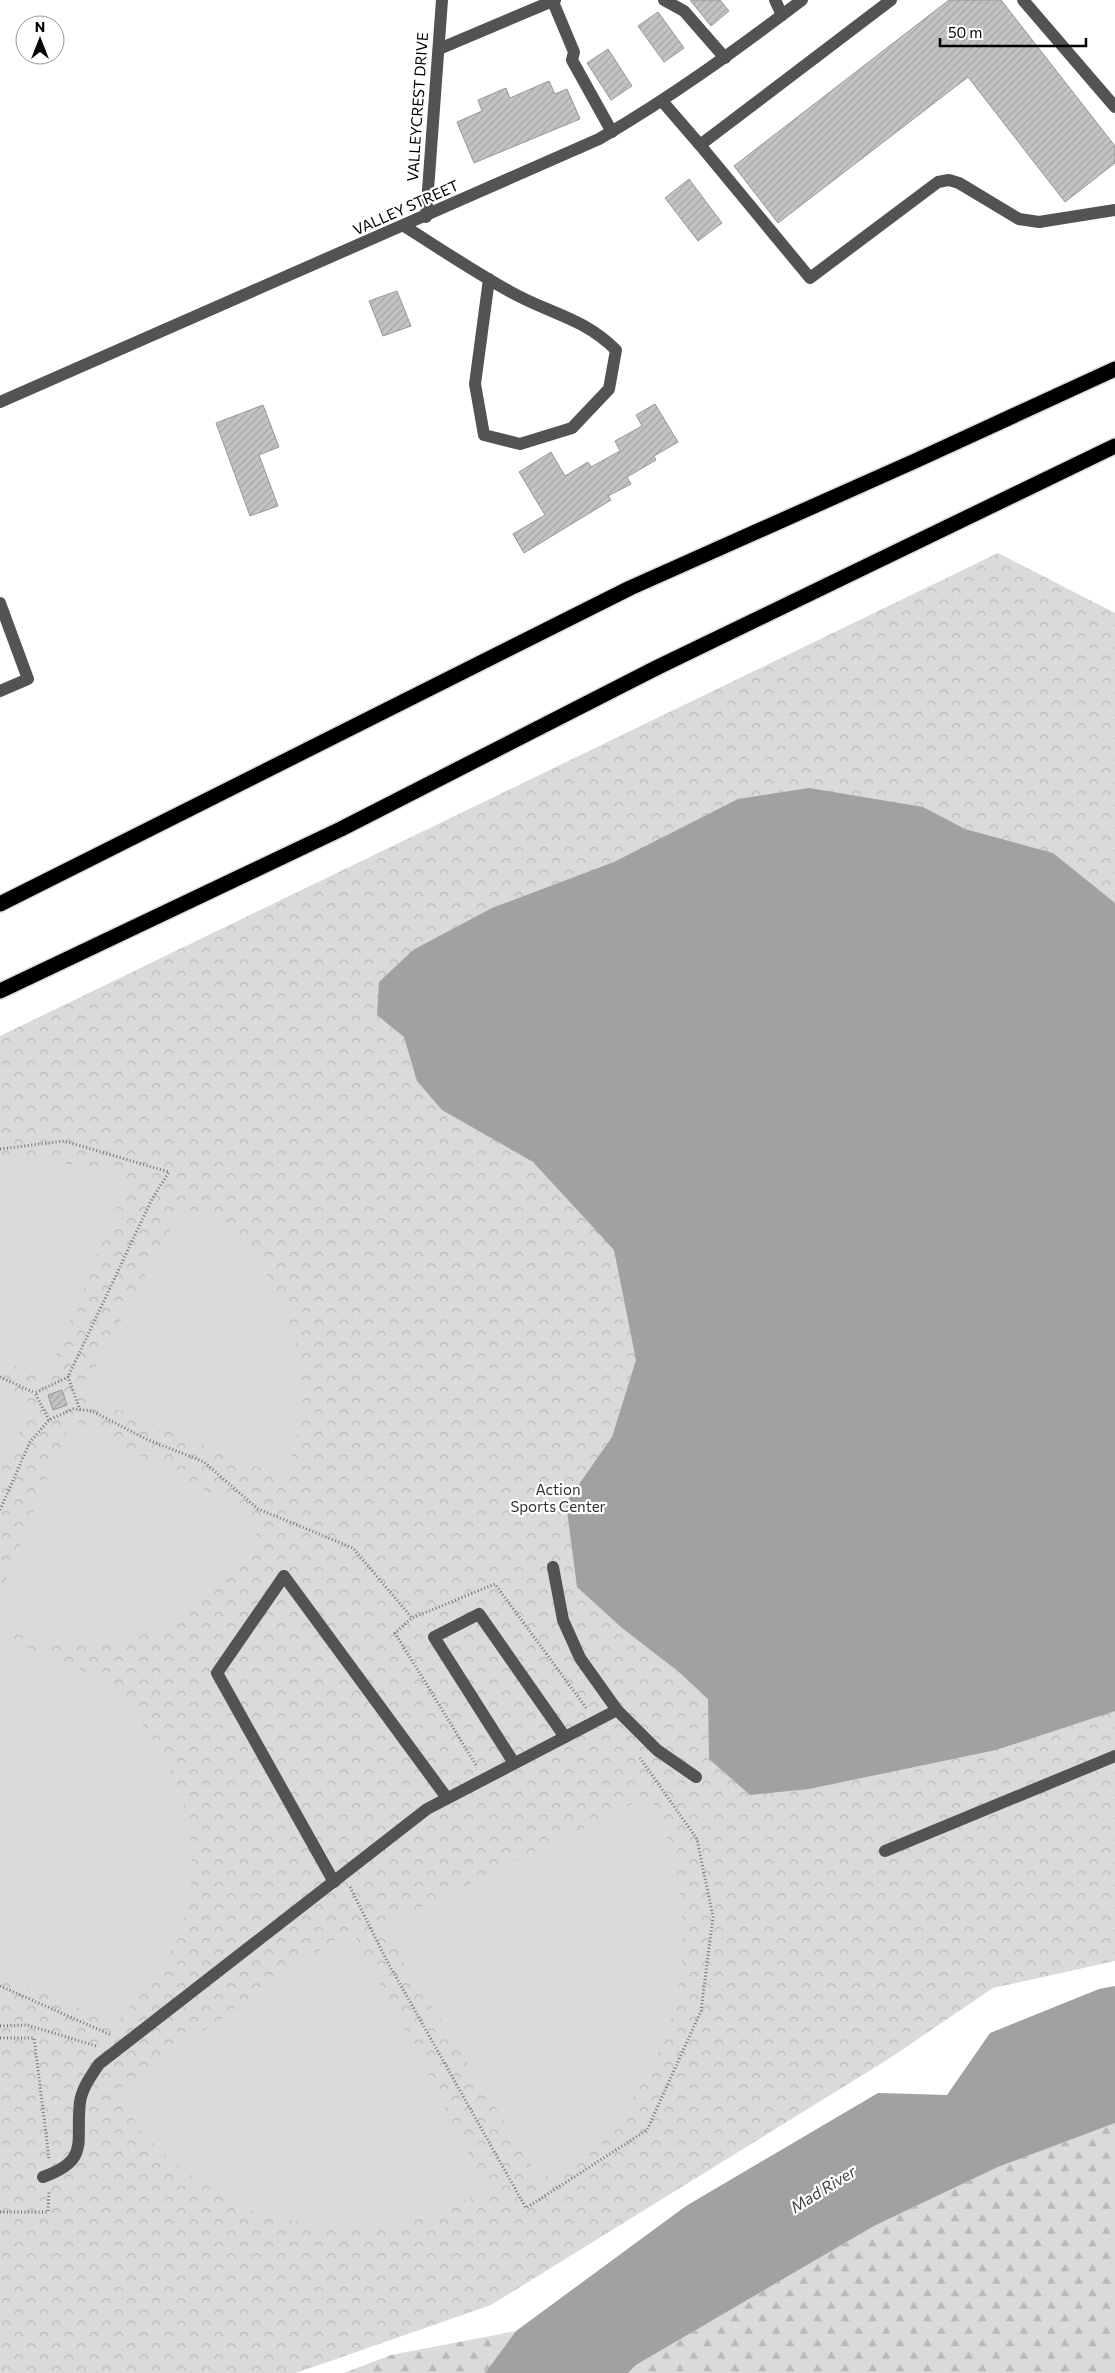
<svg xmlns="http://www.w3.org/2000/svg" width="1115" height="2373" font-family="Commissioner,sans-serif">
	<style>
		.forest { fill: url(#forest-firs) }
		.park { fill: url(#park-crowns) }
		.garden { fill: #dadada }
		.water { fill: #a1a1a1 }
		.building { fill: url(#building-hatch); stroke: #979797 }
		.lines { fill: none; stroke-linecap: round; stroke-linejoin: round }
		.highway-casing { stroke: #dbdbdb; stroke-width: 18 }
		.path { stroke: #757575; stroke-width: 3; stroke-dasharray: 1 2.5; stroke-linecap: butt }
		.minor { stroke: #535353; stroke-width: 12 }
		.highway { stroke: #000; stroke-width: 15 }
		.labels { text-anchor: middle; stroke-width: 4.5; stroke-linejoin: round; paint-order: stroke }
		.street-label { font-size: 15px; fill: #000; stroke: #fff }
		.park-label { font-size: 15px; fill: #313131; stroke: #fff }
		.water-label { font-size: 16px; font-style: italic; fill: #424242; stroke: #fff }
	</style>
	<defs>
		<pattern id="forest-firs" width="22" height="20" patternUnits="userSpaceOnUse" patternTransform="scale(1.25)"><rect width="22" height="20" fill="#dadada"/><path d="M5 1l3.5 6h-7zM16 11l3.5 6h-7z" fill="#b9b9b9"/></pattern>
		<pattern id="park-crowns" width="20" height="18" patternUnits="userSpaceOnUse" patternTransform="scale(1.25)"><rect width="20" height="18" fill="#dadada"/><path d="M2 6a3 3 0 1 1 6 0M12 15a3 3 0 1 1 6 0" fill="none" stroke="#b9b9b9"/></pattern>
		<pattern id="building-hatch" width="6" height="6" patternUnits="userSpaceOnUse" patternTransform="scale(1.25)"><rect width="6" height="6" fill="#c3c3c3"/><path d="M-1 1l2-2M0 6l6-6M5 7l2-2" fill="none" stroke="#a6a6a6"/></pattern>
	</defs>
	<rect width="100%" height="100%" fill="#fff"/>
	<g class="forest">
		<path d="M1115 2123V2373H628L636 2365 874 2226 998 2167Z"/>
		<path d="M516 2331 485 2373H344L391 2355Z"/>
	</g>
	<path class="park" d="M998 553 1115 613V1961L993 1988 890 2058 491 2305 296 2373H0V1036Z"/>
	<g class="garden">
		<path d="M18 1160C57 1160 91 1167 129 1178L45 1381 0 1358V1163Z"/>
		<path d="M182 1208C192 1212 202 1215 211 1220 259 1247 288 1301 298 1354 301 1370 304 1391 302 1407 299 1432 292 1455 285 1478L81 1395Z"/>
		<path d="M0 1390 34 1404 0 1470Z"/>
		<path d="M72 1419 263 1522C250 1545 237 1570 217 1588 201 1604 171 1625 150 1632 122 1643 58 1645 29 1637 19 1635 9 1630 0 1626V1594Z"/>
		<path d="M0 1641C31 1649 62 1657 88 1674 166 1724 213 1832 183 1923 170 1962 143 1992 116 2023L0 1975Z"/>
		<path d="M649 1796C654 1808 662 1821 666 1834 697 1928 686 2027 626 2107 613 2125 598 2143 580 2157 568 2165 553 2172 540 2179L382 1926Z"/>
		<path d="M351 1929 488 2190 426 2217 387 2227 343 2230 259 2214 218 2193 176 2164 142 2133 116 2091Z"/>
	</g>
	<g class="water">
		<path d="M809 788 923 807 965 829 1053 853 1115 903V1711L996 1750 809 1789 750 1795 709 1759 708 1699 679 1672 622 1628 577 1587 566 1503 612 1437 636 1360 614 1250 533 1162 442 1110 417 1081 404 1037 377 1015 379 982 413 950 492 908 614 862 738 799Z"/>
		<path d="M1115 1986V2123L998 2167 874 2226 636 2365 628 2373H485L516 2331 686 2206 878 2093 947 2095 990 2033 1099 1989Z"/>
	</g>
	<g class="building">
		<path d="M690 0H720L729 11 711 26Z"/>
		<path d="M949 0H1001L1115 146V163L1065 202 968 77 778 223 734 166Z"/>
		<path d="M658 12 684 48 664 62 638 26Z"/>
		<path d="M608 49 632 86 611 100 587 63Z"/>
		<path d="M549 81 555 94 567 89 580 119 474 163 457 122 482 111 478 100 506 88 510 98Z"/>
		<path d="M689 179 722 223 698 241 665 198Z"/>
		<path d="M397 291 411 326 383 336 369 301Z"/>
		<path d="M655 404 678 442 654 456 656 460 627 477 631 484 608 496 611 500 524 553 513 534 545 515 519 472 551 452 565 476 588 462 591 467 620 451 615 441 642 426 636 415Z"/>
		<path d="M263 405 279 447 259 455 278 506 250 516 216 423Z"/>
		<path d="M62 1390 67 1405 53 1410 48 1395Z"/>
	</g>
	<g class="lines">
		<defs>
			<g id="highway">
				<path d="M0 904 630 588 915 461 1115 369"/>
				<path d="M0 991 341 829 656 668 1115 446"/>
			</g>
		</defs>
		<use href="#highway" class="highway-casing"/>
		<g class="path">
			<path d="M0 1149 64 1141 169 1172 152 1199 68 1377"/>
			<path d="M0 1377 35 1393"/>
			<path d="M49 1420 35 1393 68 1377 80 1410"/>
			<path d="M0 1510 30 1442 49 1420 73 1409 92 1411 146 1439 204 1462 258 1509 353 1548 412 1618"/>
			<path d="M476 1765 395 1633 412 1618 495 1584 587 1709"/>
			<path d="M350 1887 387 1961 526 2208 647 2130 701 2011 713 1917 697 1839 640 1758"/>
			<path d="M0 1986 111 2035"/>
			<path d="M0 2026 27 2025 96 2046"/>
			<path d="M0 2038H34L49 2158"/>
			<path d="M0 2212H48L49 2191"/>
		</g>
		<g class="minor">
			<path d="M664 0 684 11 725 58"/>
			<path d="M775 0 782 15"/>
			<path d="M1023 0 1115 107"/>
			<path d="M553 2 574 52 572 60 612 132"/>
			<path d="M439 49 555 0"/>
			<path d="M662 101 700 145 891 0"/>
			<path d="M700 145 810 278 938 182 949 180 959 183 1019 219 1039 222 1115 210"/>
			<path d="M426 217 442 0"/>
			<path d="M404 226C439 248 473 271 509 291 549 314 581 316 616 350L609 389 572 428 520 444 484 435 475 384 489 279"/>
			<path d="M0 402 599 139C670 98 736 50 802 0"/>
			<path d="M0 603 28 679 0 691"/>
			<path d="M553 1567 563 1620 580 1658 617 1710 657 1750 696 1777"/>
			<path d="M514 1763 434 1637 479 1614 565 1737"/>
			<path d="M885 1851 1115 1756"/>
			<path d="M334 1882 217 1673 284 1576 447 1798"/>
			<path d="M43 2177C91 2160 75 2142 80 2102 82 2088 91 2076 99 2064L427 1809 617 1710"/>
		</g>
		<use href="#highway" class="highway"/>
	</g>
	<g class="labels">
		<g class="street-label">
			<text transform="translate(418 107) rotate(-86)" y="5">VALLEYCREST DRIVE</text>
			<text transform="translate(406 208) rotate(-24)" y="5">VALLEY STREET</text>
		</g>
		<g class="park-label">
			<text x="558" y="1495">Action<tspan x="558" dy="17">Sports Center</tspan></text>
		</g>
		<g class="water-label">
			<text transform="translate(823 2189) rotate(-32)" y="6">Mad River</text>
		</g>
	</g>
	<g transform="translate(40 40)"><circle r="24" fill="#ffffff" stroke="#999999"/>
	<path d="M0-4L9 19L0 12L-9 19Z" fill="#000000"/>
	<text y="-8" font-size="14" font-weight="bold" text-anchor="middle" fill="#000000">N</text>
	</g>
	<path d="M940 38v8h146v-8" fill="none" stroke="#000000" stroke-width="2.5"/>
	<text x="948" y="38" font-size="15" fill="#000000" stroke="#ffffff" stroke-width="4" paint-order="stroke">50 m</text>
</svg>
